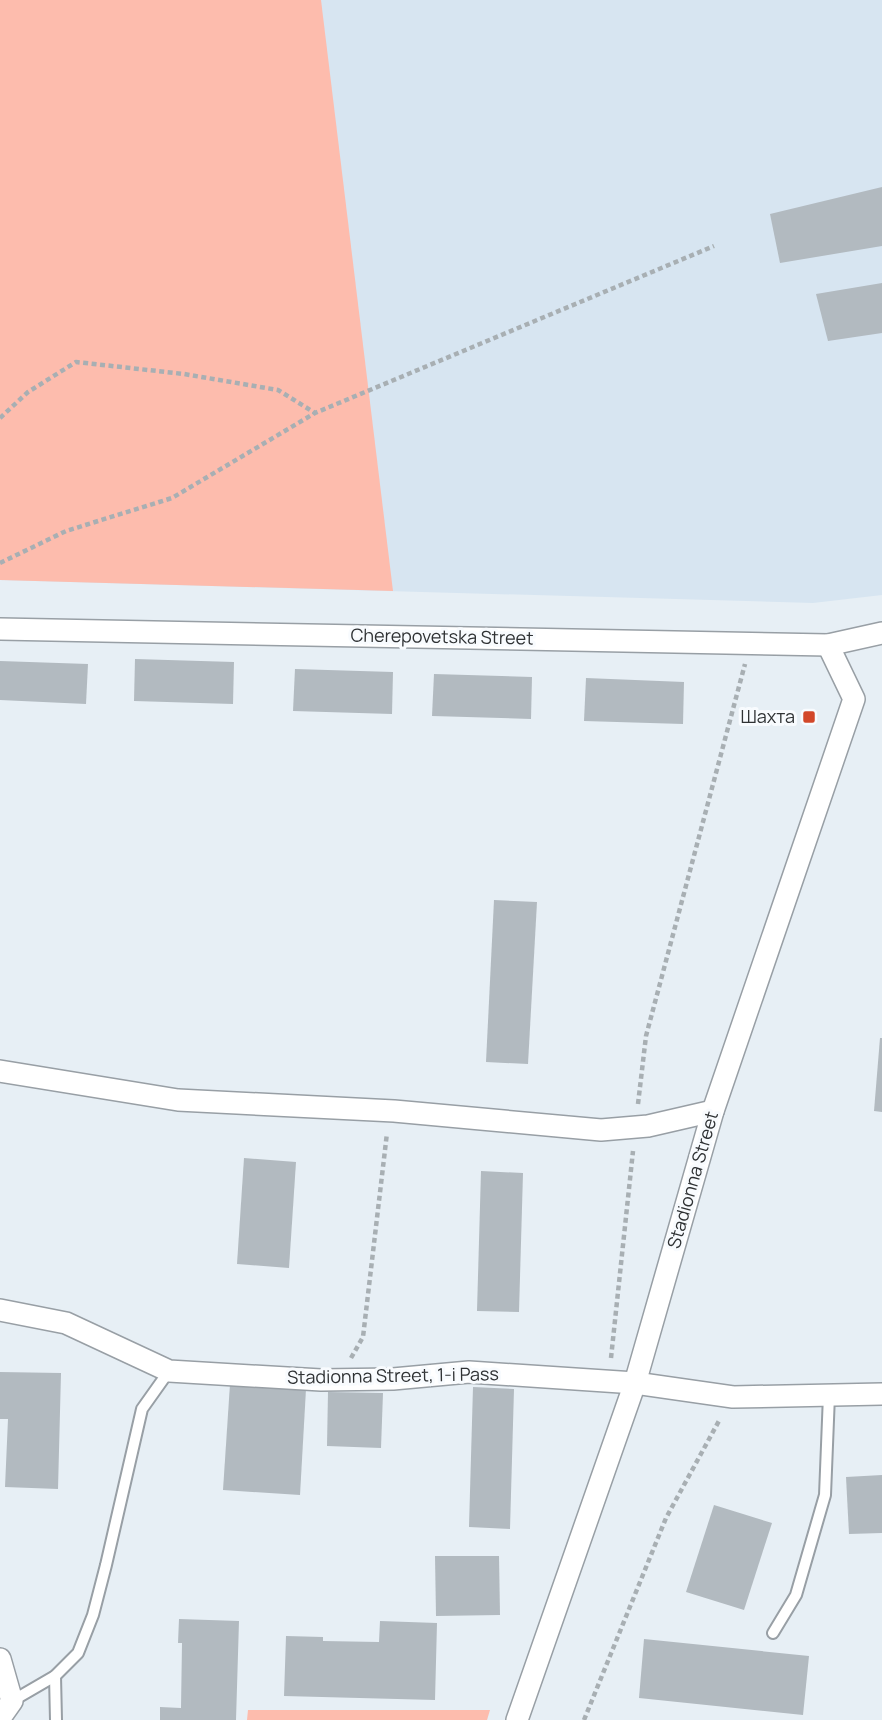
<svg xmlns="http://www.w3.org/2000/svg" width="882" height="1720" font-family="Manrope,sans-serif">
	<style>
		.built { fill: #d7e5f1 }
		.green { fill: #fdbcad }
		.building { fill: #b2bac0 }
		.lines { fill: none; stroke-linecap: round; stroke-linejoin: round }
		.lane-casing { stroke: #989fa5; stroke-width: 14 }
		.street-casing { stroke: #989fa5; stroke-width: 24 }
		.path { stroke: #a8afb3; stroke-width: 4.5; stroke-dasharray: 5 3.5; stroke-linecap: butt }
		.lane { stroke: #fff; stroke-width: 10 }
		.street { stroke: #fff; stroke-width: 21 }
		.poi-dot { fill: #d24729; stroke: #f8fbfe; stroke-width: 2.5 }
		.labels { text-anchor: middle; stroke-width: 6; stroke-linejoin: round; paint-order: stroke }
		.street-label { font-size: 18px; fill: #2f3234; stroke: #f8fbfe }
		.poi-label { font-size: 18px; fill: #2f3234; stroke: #f8fbfe; text-anchor: end }
	</style>
	<rect width="100%" height="100%" fill="#e7eff5"/>
	<path class="built" d="M0 0H882V595L813 603 0 580Z"/>
	<g class="green">
		<path d="M0 0H321L393 591 0 580Z"/>
		<path d="M248 1710H490L487 1720H247Z"/>
	</g>
	<g class="building">
		<path d="M882 187V246L780 263 770 214Z"/>
		<path d="M882 283V333L828 341 816 294Z"/>
		<path d="M135 659 234 662 233 704 134 701Z"/>
		<path d="M0 661 88 664 86 704 0 700Z"/>
		<path d="M295 669 393 672 392 714 293 711Z"/>
		<path d="M434 674 532 677 531 719 432 716Z"/>
		<path d="M586 678 684 682 683 724 584 721Z"/>
		<path d="M494 900 537 902 528 1064 486 1062Z"/>
		<path d="M880 1038H882V1112L874 1111Z"/>
		<path d="M244 1158 296 1162 289 1268 237 1264Z"/>
		<path d="M481 1171 523 1173 519 1312 477 1311Z"/>
		<path d="M0 1372 61 1373 58 1489 5 1487 8 1419H0Z"/>
		<path d="M230 1384 306 1389 300 1495 223 1490Z"/>
		<path d="M473 1387 514 1389 510 1529 469 1527Z"/>
		<path d="M328 1392 383 1393 381 1448 327 1446Z"/>
		<path d="M882 1475V1533L849 1534 846 1477Z"/>
		<path d="M714 1505 772 1523 744 1610 686 1592Z"/>
		<path d="M435 1556H499L500 1615 436 1616Z"/>
		<path d="M179 1619 239 1621 236 1720H160V1707L181 1708 182 1643H178Z"/>
		<path d="M380 1621 437 1623 435 1700 284 1696 286 1636 323 1637V1641L379 1642Z"/>
		<path d="M644 1639 809 1656 803 1715 639 1698Z"/>
	</g>
	<g class="lines">
		<defs>
			<g id="lane">
				<path d="M773 1633 796 1595 825 1495 829 1395"/>
				<path d="M55 1676 56 1720"/>
				<path d="M12 1701 55 1676 78 1653 93 1615 106 1565 142 1409 169 1371"/>
			</g>
			<g id="street">
				<path d="M0 629 828 645 882 633"/>
				<path d="M0 1071 178 1100 394 1111 601 1130 648 1126 713 1111"/>
				<path d="M0 1310 66 1323 169 1371 321 1380 393 1379 469 1372 635 1383 733 1397 882 1394"/>
				<path d="M0 1659 12 1701 0 1718"/>
				<path d="M517 1720 635 1383 713 1111 854 699 828 645"/>
			</g>
		</defs>
		<use href="#lane" class="lane-casing"/>
		<use href="#street" class="street-casing"/>
		<g class="path">
			<path d="M0 418 28 392 76 362 184 374 278 390 315 413"/>
			<path d="M0 563 66 531 172 498 315 413 714 246"/>
			<path d="M638 1104 646 1036 745 664"/>
			<path d="M351 1358 363 1337 387 1133"/>
			<path d="M611 1358 633 1151"/>
			<path d="M584 1720 666 1518 720 1419"/>
		</g>
		<use href="#lane" class="lane"/>
		<use href="#street" class="street"/>
	</g>
	<rect class="poi-dot" x="802" y="710" width="14" height="14" rx="3.5"/>
	<g class="labels">
		<g class="street-label">
			<text transform="translate(442 637) rotate(1)" y="6">Cherepovetska Street</text>
			<text transform="translate(693 1180) rotate(-74)" y="6">Stadionna Street</text>
			<text transform="translate(393 1376) rotate(-1)" y="6">Stadionna Street, 1-i Pass</text>
		</g>
		<g class="poi-label">
			<text x="795" y="723">Шахта</text>
		</g>
	</g>
</svg>
